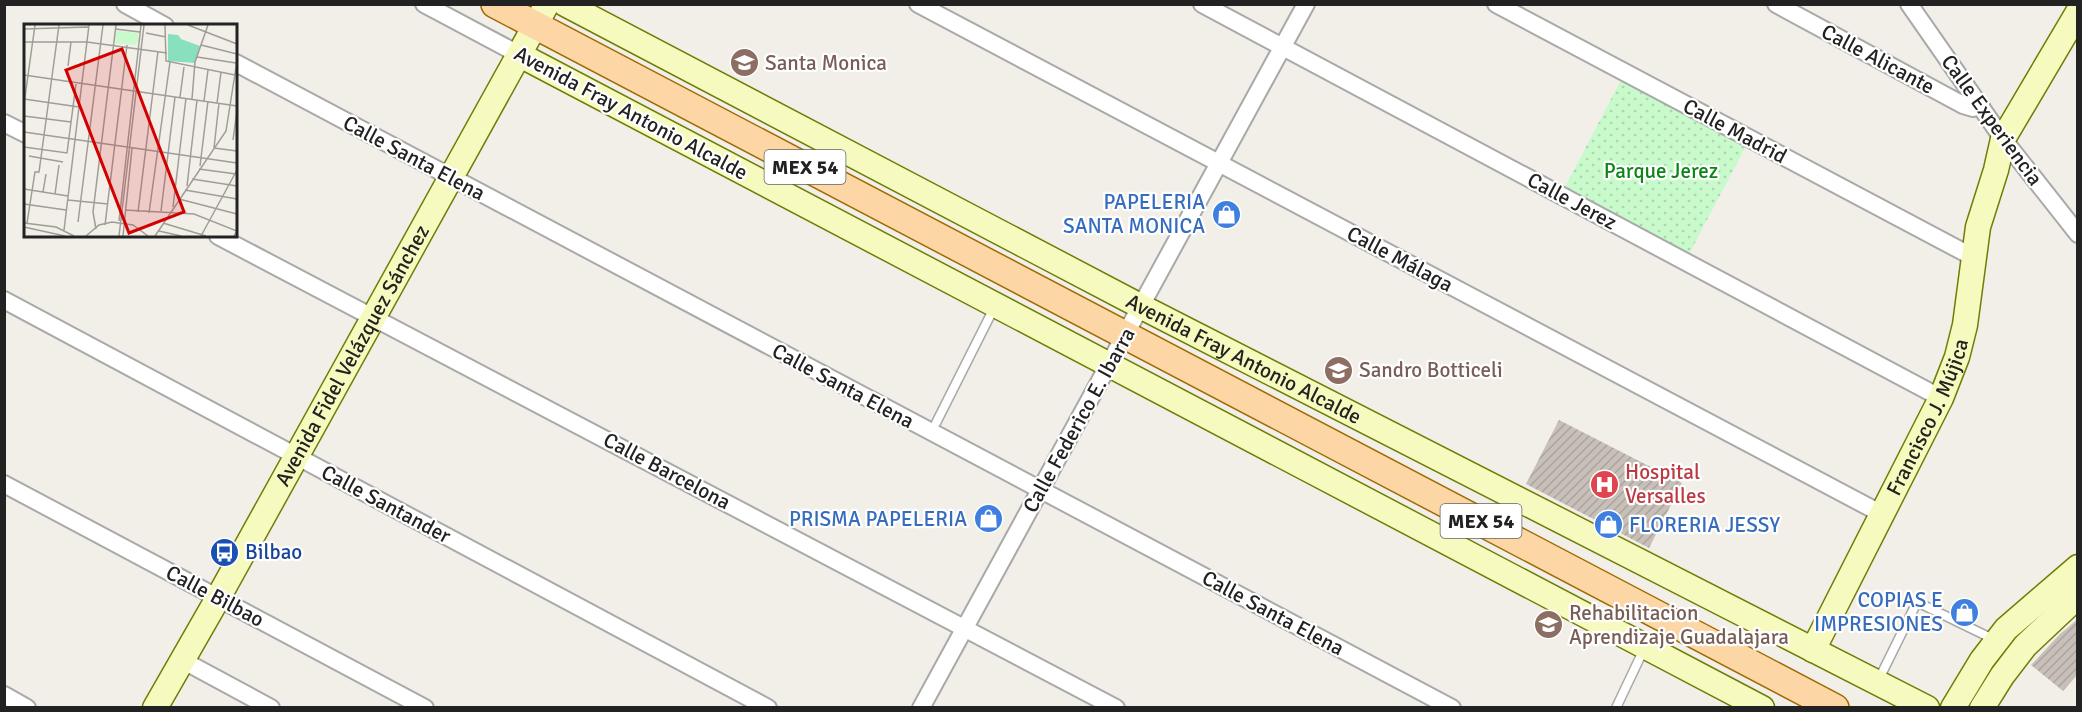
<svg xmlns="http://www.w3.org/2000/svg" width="2082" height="712" font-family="Signika,sans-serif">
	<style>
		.park { fill: url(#park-dots) }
		.building { fill: url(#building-hatch) }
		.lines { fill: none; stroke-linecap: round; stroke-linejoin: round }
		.lane-casing { stroke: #a9a9a9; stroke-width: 11 }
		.street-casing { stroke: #a9a9a9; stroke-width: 20 }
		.secondary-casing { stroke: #707d05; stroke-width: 27 }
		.primary-casing { stroke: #a06b00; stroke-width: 30 }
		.lane { stroke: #fff; stroke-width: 8 }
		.street { stroke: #fff; stroke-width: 16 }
		.secondary { stroke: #f7fabf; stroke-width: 24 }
		.primary { stroke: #fcd6a4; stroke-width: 27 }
		.labels { text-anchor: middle; stroke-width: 4.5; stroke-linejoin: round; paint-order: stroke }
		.shield { fill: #fff; stroke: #646464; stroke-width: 1.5 }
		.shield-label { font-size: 20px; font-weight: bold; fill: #222 }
		.street-label { font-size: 21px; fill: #222; stroke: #fff }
		.education-label { font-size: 21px; fill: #785e54; stroke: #fff; text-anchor: start }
		.park-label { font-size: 21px; fill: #0c8416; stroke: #fff }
		.shop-label { font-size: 21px; fill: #366cbe; stroke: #fff; text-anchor: end }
		.health-label { font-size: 21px; fill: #be3a42; stroke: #fff; text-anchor: start }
		.transit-label { font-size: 21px; fill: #164399; stroke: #fff; text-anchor: start }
		.inset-road { fill: none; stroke: #9f9d99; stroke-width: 1.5 }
		.view { fill: #d40000; fill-opacity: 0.15; stroke: #d40000; stroke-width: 3 }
		.inset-edge { fill: none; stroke: #222; stroke-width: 3 }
	</style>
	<defs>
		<pattern id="park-dots" width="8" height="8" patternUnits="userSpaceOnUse" patternTransform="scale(1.5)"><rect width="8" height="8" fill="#c8facc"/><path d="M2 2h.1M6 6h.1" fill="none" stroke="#acd6af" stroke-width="1.8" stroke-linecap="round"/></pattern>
		<pattern id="building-hatch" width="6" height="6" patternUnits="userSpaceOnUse" patternTransform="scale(1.5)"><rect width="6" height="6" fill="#c7bfb8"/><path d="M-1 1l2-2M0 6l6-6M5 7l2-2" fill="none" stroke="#aba49e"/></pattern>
	</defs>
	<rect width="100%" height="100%" fill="#f2efe9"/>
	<path class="park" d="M1622 78 1746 146 1688 256 1564 189Z"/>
	<g class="building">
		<path d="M1559 420 1682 483 1649 548 1526 484Z"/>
		<path d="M2078 619V674L2063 691 2031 665 2060 634Z"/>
	</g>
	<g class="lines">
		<defs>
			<g id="lane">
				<path d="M936 423 994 308"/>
				<path d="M1878 681 1917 602 1993 639"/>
				<path d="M1616 708 1644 649"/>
			</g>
			<g id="street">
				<path d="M125 4 165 26"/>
				<path d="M424 4 520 55"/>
				<path d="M918 4 1882 514"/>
				<path d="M1202 4 1941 398"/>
				<path d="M1496 4 1973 257"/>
				<path d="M1776 4 1963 105 1973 108 1981 106"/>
				<path d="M1909 4 2003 139 2078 234"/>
				<path d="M236 63 1452 708"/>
				<path d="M4 123 26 134"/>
				<path d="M218 236 1116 708"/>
				<path d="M4 300 768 708"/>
				<path d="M4 484 425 708"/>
				<path d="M182 660 271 708"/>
				<path d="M4 695 27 708"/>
				<path d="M921 708 1306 4"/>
			</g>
			<g id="secondary">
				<path id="s1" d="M565 4 1142 307 1927 708"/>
				<path d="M520 55 1762 708"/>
				<path id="s2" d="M1813 650 1941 398 1957 357 1965 325 1978 227 1996 170 2003 139 2078 12"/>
				<path id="s3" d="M155 708 218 598 547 4"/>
				<path d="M1953 708 1982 660 2006 629 2078 567"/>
				<path d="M1982 708 2002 676 2025 646 2078 596"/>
			</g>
			<path id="primary" d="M495 4 1835 708"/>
		</defs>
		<use href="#lane" class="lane-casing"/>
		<use href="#street" class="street-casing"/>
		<use href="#secondary" class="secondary-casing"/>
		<use href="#primary" class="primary-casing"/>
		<use href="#lane" class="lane"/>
		<use href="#street" class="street"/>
		<use href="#secondary" class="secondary"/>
		<use href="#primary" class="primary"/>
	</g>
	<defs>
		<symbol id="school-disc" viewBox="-11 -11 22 22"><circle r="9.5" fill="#8d6e63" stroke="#fff"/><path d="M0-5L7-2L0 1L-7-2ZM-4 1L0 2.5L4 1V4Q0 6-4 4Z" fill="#fff"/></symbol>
		<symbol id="shop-disc" viewBox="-11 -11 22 22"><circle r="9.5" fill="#3f7fe0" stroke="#fff"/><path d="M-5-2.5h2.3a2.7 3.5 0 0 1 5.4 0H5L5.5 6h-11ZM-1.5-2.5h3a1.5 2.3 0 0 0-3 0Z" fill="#fff"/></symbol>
		<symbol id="hospital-disc" viewBox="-11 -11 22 22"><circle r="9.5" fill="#e0444e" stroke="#fff"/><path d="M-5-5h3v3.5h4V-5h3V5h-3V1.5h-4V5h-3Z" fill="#fff"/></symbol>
		<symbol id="bus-disc" viewBox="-11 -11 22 22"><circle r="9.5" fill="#1a4fb4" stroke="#fff"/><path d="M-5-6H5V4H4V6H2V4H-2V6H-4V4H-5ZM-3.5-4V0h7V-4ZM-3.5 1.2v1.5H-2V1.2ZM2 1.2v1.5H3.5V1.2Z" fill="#fff"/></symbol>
	</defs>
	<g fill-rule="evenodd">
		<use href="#school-disc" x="728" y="46" width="33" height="33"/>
		<use href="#shop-disc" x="1210" y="198" width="33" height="33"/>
		<use href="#school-disc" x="1322" y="354" width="33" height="33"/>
		<use href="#hospital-disc" x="1588" y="468" width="33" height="33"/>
		<use href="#shop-disc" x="972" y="502" width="33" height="33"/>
		<use href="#shop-disc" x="1592" y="508" width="33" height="33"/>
		<use href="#bus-disc" x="208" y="536" width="33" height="33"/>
		<use href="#shop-disc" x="1948" y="596" width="33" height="33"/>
		<use href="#school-disc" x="1532" y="608" width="33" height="33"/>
	</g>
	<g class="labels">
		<g class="shield">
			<rect x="764.5" y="150" width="81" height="34" rx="4.5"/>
			<rect x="1440.5" y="504" width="81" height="34" rx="4.5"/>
		</g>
		<g class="shield-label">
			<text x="805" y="174">MEX 54</text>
			<text x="1481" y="528">MEX 54</text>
		</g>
		<g class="street-label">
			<text transform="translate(1878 59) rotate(28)" y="7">Calle Alicante</text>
			<text transform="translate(631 113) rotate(28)" y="7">Avenida Fray Antonio Alcalde</text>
			<text transform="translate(1992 120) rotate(54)" y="7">Calle Experiencia</text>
			<text transform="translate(1735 131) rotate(28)" y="7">Calle Madrid</text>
			<text transform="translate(414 158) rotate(28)" y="7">Calle Santa Elena</text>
			<text transform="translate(1572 201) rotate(28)" y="7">Calle Jerez</text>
			<text transform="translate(1400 259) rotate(28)" y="7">Calle Málaga</text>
			<text dy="7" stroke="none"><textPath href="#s3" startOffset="404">Avenida Fidel Velázquez Sánchez</textPath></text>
			<text dy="7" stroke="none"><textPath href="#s1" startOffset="766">Avenida Fray Antonio Alcalde</textPath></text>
			<text transform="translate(843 386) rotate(28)" y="7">Calle Santa Elena</text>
			<text dy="7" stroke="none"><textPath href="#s2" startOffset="260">Francisco J. Mújica</textPath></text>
			<text transform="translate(1079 420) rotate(-61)" y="7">Calle Federico E. Ibarra</text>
			<text transform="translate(667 471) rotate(28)" y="7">Calle Barcelona</text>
			<text transform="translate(386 504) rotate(28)" y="7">Calle Santander</text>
			<text transform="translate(215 596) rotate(28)" y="7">Calle Bilbao</text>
			<text transform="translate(1273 613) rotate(28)" y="7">Calle Santa Elena</text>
		</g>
		<g class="education-label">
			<text x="765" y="70">Santa Monica</text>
			<text x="1359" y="377">Sandro Botticeli</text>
			<text x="1569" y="620">Rehabilitacion<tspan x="1569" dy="24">Aprendizaje Guadalajara</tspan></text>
		</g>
		<g class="park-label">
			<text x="1661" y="178">Parque Jerez</text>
		</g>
		<g class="shop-label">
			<text x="1205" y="209">PAPELERIA<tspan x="1205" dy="24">SANTA MONICA</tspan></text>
			<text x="967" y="526">PRISMA PAPELERIA</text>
			<text x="1629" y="532" text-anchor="start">FLORERIA JESSY</text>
			<text x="1943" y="607">COPIAS E<tspan x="1943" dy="24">IMPRESIONES</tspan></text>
		</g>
		<g class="health-label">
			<text x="1625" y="479">Hospital<tspan x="1625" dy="24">Versalles</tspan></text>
		</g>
		<g class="transit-label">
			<text x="245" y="559">Bilbao</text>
		</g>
	</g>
	<g transform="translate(24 24)">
		<rect width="213" height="213" fill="#f2efe9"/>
		<path d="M92 7 114 9V17L111 21 91 19Z" fill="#c8facc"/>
		<path d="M144 10 154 11 157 15 176 22 171 39 144 37Z" fill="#88e0be"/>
		<path class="inset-road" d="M141 1 142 37 211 51M164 1 213 20M0 5 64 3M91 5 116 8M122 9 142 13M0 18H63L143 29M177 21 213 30M173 33 212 39M44 42 47 18M0 51 213 82M156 73 160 43M0 75 55 83M168 75 171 38 184 1M180 77 184 46M193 79 197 48M0 80 11 1M0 92 47 98M0 108 213 139M209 116 213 87M0 123 43 129 52 60M190 124 195 79M190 124 213 127M5 132 39 138M176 142 184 77M175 145 212 150M168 155 213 162M163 162 173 76M0 165 44 172M161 166 213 175M19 168 22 150M31 170 35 141M155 175 213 190M44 176 84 180M0 180 42 186M149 183 162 74M101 186 170 190 213 207 210 212M137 187 151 73M114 188 134 27M125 189 146 38M95 197 117 1M54 198 79 1M0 199 32 203 50 212M3 199 11 148H15L35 1M139 199 182 212M81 201 103 21M0 203 41 212M72 205 69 188 92 1M40 206 65 1M135 207 157 212M62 212 75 201 88 198 109 201 124 212M95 212 120 1M99 212 108 124M131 212 202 107 213 37M177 212 213 146"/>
		<path class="view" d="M98 25 160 188 105 209 42 46Z"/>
		<rect width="213" height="213" class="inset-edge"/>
	</g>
	<rect width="2082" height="712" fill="none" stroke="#222222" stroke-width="12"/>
</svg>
